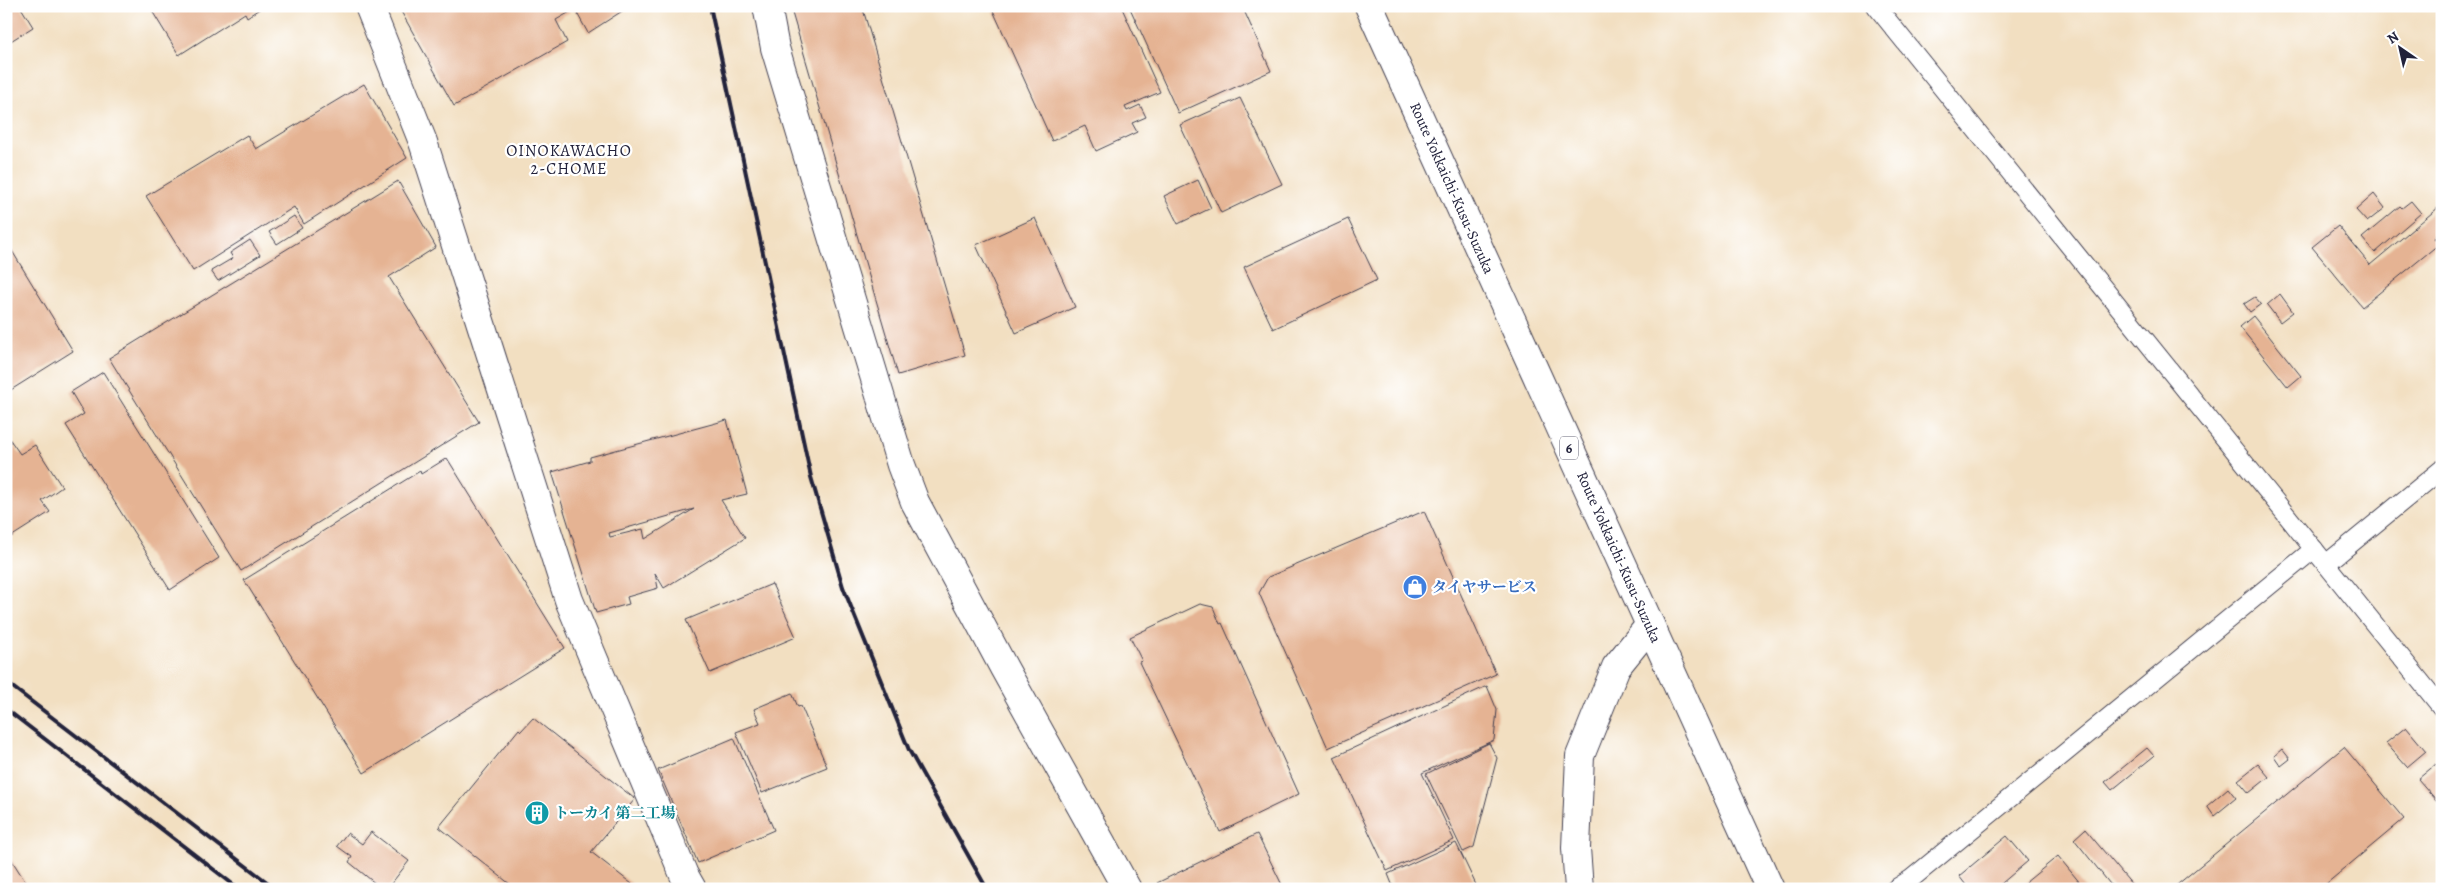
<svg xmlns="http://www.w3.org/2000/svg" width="2448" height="895" font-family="Alegreya,'Noto Serif JP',serif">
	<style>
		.building { fill: #e5b393; fill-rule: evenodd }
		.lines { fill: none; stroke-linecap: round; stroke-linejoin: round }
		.service-casing { stroke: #413e4f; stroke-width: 20 }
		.minor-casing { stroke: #413e4f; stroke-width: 30 }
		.tertiary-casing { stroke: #413e4f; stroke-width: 30 }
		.primary-casing { stroke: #413e4f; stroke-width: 30 }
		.service { stroke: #fff; stroke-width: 18 }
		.minor { stroke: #fff; stroke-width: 28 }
		.tertiary { stroke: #fff; stroke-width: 28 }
		.primary { stroke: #fff; stroke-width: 28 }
		.rail { stroke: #22223b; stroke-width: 4 }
		.labels { text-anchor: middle; stroke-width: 4.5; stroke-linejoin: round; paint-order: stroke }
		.shield { fill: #fff; stroke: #646476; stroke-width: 1 }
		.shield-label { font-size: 14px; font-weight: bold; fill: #22223b }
		.street-label { font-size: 15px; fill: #22223b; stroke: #fff }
		.shop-label { font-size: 15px; font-weight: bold; fill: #366cbe; stroke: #fff; text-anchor: start }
		.culture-label { font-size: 15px; font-weight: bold; fill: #0d838f; stroke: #fff; text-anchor: start }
		.neighbourhood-label { font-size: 16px; letter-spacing: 1px; fill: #22223b; stroke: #fff }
	</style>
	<rect width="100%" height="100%" fill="#fff"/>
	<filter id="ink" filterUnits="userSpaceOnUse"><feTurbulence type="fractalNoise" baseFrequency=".02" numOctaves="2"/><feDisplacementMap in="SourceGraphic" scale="10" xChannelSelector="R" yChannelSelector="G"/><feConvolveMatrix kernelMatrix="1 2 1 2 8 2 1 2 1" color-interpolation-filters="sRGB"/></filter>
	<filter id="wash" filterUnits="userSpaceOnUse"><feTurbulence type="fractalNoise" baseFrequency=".0096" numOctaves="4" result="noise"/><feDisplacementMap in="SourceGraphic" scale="20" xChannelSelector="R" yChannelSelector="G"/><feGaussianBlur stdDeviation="1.12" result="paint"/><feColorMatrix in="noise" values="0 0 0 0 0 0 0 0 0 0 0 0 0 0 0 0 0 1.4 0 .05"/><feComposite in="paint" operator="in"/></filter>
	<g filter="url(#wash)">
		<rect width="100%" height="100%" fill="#f2dfc1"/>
		<g id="blocks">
			<g class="building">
				<path d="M6 6H20L33 27 6 44Z"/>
				<path d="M149 6H264L247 17 245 13 179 55Z"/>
				<path d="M398 6H567L570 12 556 20 567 42 454 106Z"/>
				<path d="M573 6H630L588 33Z"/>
				<path d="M790 6H862L965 355 898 375Z"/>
				<path d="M991 6H1121L1160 92 1125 107 1127 111 1140 105 1146 117 1132 123 1137 132 1096 151 1085 126 1052 141Z"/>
				<path d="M1129 6H1242L1271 71 1178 113Z"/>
				<path d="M364 84 407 158 304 224 294 207 193 271 146 196 247 135 256 149Z"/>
				<path d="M1240 98 1282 184 1221 213 1180 125Z"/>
				<path d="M1198 180 1211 208 1178 224 1164 196Z"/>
				<path d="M398 181 436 247 389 277 479 422 241 571 109 358Z"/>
				<path d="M2374 194 2385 208 2367 222 2356 210Z"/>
				<path d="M2411 201 2421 213 2375 253 2362 238 2400 206 2402 208Z"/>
				<path d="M2439 207 2442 210V231L2434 238 2439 244 2362 307 2312 247 2338 226 2370 265Z"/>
				<path d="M294 216 302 228 277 244 269 232Z"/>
				<path d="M1035 218 1075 307 1016 333 976 245Z"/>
				<path d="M1348 219 1377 280 1273 329 1244 267Z"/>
				<path d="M250 240 260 255 218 281 211 271 233 258 230 253Z"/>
				<path d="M6 241 73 351 6 393Z"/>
				<path d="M2280 294 2293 312 2280 322 2267 305Z"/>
				<path d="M2255 297 2261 304 2250 312 2244 304Z"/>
				<path d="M2253 316 2301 376 2288 387 2240 327Z"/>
				<path d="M103 372 219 558 170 590 66 425 84 414 71 392Z"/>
				<path d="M727 420 747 494 721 500 745 538 664 588 655 573 658 588 627 597 629 604 596 613 552 472 590 461V457ZM694 509 645 539 643 529 610 537 609 533Z"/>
				<path d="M6 434 20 454 35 445 62 487 42 501 50 512 6 540Z"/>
				<path d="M447 458 565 648 364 773 244 580 420 471 421 474Z"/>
				<path d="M1424 511 1496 674 1328 748 1259 593 1268 577Z"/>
				<path d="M772 584 796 637 710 673 686 620Z"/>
				<path d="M1200 604 1213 607 1220 624 1222 623 1299 794 1220 832 1139 662 1142 661 1130 637Z"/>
				<path d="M1487 686 1497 710 1494 740 1422 773 1454 840 1387 871 1334 757Z"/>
				<path d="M792 693 798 707 801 706 827 767 762 793 736 732 760 723 754 709Z"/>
				<path d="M533 718 635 799 591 852 632 884 628 889H516L439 827 519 729 521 731Z"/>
				<path d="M2406 727 2426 751 2407 767 2386 743Z"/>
				<path d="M734 738 774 830 698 863 658 770Z"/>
				<path d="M1489 743 1497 758 1474 847 1463 852 1426 774Z"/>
				<path d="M2344 747 2404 819 2320 889H2172Z"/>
				<path d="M2147 748 2154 756 2112 790 2105 782Z"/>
				<path d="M2282 749 2290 759 2281 766 2274 756Z"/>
				<path d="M2258 764 2269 777 2249 793 2238 780Z"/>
				<path d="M2436 764 2442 771V797L2437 801 2418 779Z"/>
				<path d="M2228 788 2236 798 2214 816 2207 806Z"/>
				<path d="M2085 829 2133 886 2129 889H2114L2074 839Z"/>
				<path d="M371 832 409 861 387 889H382L349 862 352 857 337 846 347 833 362 844Z"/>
				<path d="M1257 834 1284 889H1160L1157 883Z"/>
				<path d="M2007 836 2028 861 1995 889H1969L1959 876Z"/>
				<path d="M1456 843 1477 887 1473 889H1394L1388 874Z"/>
				<path d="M6 851 30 889H6Z"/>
				<path d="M2058 856 2085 889H2029L2025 883Z"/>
			</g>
		</g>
	</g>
	<g filter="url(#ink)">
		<use href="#blocks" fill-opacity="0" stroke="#413e4f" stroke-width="1"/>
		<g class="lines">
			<defs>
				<g id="service">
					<path d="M1876 6 2442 708"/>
					<path d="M2326 564 2442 469"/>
					<path d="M1895 889 1911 879 2314 549"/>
				</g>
				<g id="minor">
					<path d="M369 6 423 142 569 600 684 875 692 889"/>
					<path d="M767 6 775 48 901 465 915 502 1004 668 1127 889"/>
				</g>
				<path id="tertiary" d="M1579 889 1576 848 1580 756 1616 667 1650 625"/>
				<path id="primary" d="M1369 6 1770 889"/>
			</defs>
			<use href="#service" class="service-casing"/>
			<use href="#minor" class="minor-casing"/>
			<use href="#tertiary" class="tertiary-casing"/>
			<use href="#primary" class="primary-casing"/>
			<use href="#service" class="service"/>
			<use href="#minor" class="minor"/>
			<use href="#tertiary" class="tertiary"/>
			<use href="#primary" class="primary"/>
			<g class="rail">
				<path d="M710 6 811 477 843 587 909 750 987 889"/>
				<path d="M6 682 276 889"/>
				<path d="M6 709 239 889"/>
			</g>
		</g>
	</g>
	<defs>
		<symbol id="shop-disc" viewBox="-11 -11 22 22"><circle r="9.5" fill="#3f7fe0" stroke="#fff"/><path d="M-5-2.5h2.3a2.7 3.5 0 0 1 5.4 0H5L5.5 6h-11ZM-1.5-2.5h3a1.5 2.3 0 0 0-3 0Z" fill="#fff"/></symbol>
		<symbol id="building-disc" viewBox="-11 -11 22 22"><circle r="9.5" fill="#0f9aa8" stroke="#fff"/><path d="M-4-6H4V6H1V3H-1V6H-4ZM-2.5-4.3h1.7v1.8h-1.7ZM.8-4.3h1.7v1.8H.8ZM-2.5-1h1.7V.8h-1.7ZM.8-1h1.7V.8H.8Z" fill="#fff"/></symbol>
	</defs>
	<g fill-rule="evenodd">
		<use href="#shop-disc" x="1401" y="573" width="28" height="28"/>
		<use href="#building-disc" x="523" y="799" width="28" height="28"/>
	</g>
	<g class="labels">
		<rect class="shield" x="1560" y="436.5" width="18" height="23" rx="4"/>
		<g class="shield-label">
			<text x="1569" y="453">6</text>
		</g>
		<g class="street-label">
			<text transform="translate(1452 188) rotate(66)" y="5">Route Yokkaichi-Kusu-Suzuka</text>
			<text transform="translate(1619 557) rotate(66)" y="5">Route Yokkaichi-Kusu-Suzuka</text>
		</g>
		<g class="shop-label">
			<text x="1432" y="592">タイヤサービス</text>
		</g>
		<g class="culture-label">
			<text x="554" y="818">トーカイ 第二工場</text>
		</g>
		<g class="neighbourhood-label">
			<text x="569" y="156">OINOKAWACHO<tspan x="569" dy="18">2-CHOME</tspan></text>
		</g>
	</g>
	<rect width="2448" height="895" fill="none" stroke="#fff" stroke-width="25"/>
	<g transform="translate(2400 48) rotate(326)" stroke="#ffffff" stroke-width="4" paint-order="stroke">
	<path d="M0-4L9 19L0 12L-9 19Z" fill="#22223b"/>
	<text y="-8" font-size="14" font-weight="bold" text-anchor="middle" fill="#22223b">N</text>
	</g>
</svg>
